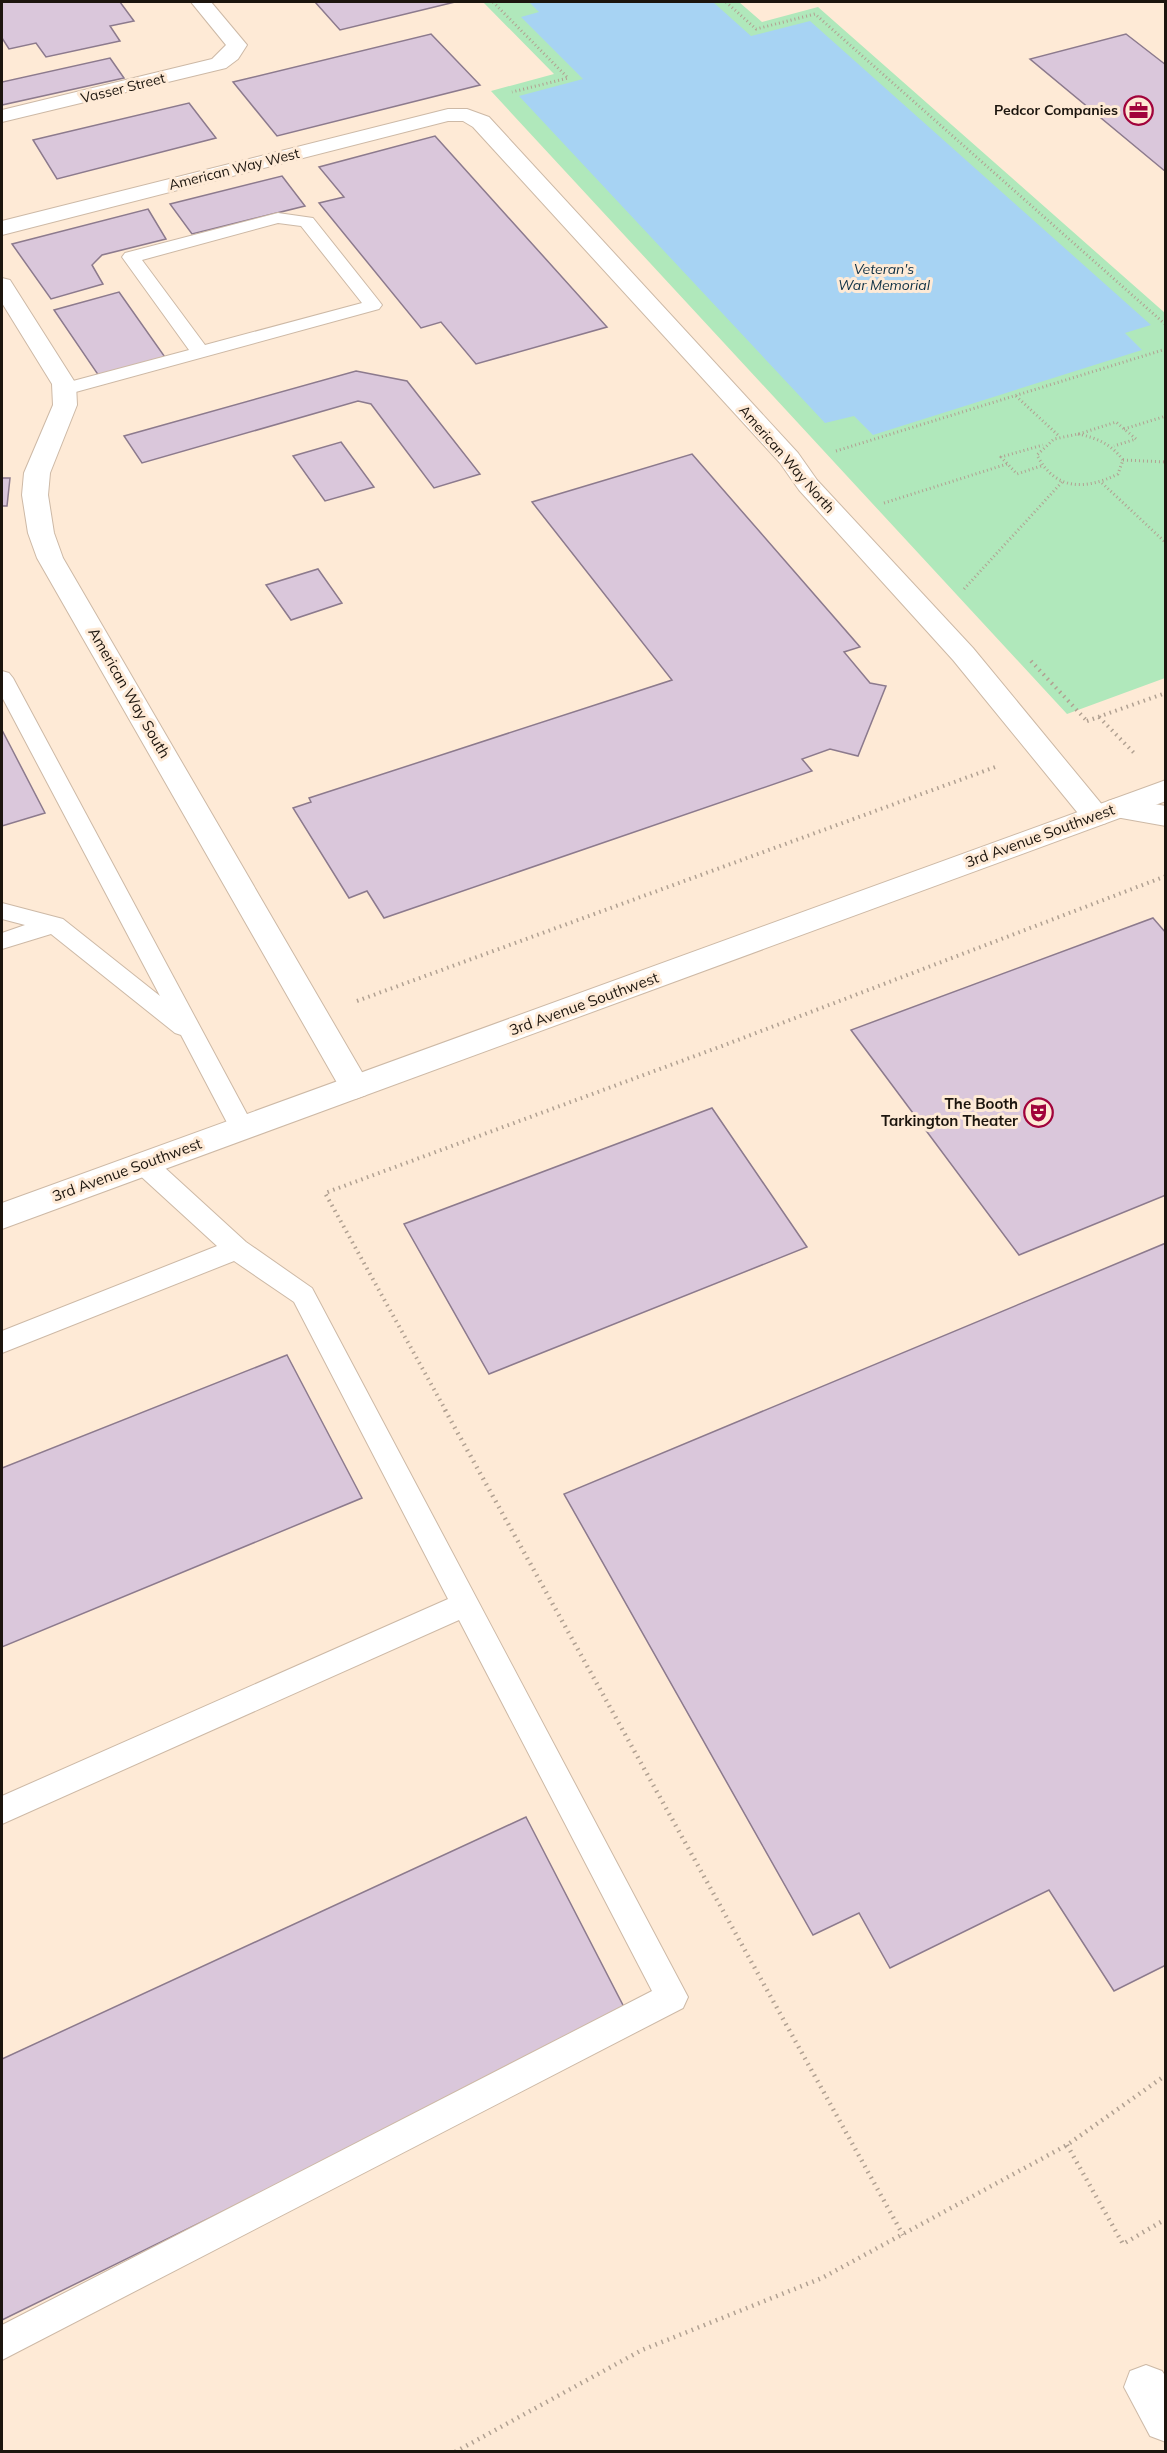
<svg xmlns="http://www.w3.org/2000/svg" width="1167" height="2453" font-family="Mulish,sans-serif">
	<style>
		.green { fill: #b0e8bb }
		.water { fill: #a7d3f3 }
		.building { fill: #dac7db; stroke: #8c7a8d; stroke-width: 1.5 }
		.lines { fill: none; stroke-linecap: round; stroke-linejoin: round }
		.lane-casing { stroke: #cdb9a6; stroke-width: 2 }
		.street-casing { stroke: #cdb9a6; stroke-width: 2 }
		.secondary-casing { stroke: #cdb9a6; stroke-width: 2 }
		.path-far2 { stroke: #b1a192; stroke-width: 3; stroke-dasharray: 1 3; stroke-linecap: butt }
		.path-far1 { stroke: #b1a192; stroke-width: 4; stroke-dasharray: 1.5 4.5; stroke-linecap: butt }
		.path { stroke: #b1a192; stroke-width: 4.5; stroke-dasharray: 1.5 5; stroke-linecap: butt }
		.lane { fill: #fff; fill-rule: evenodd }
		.street { fill: #fff; fill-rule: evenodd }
		.secondary { fill: #fff; fill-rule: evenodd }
		.labels { text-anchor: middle; stroke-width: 6; stroke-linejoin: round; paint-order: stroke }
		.far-street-label { font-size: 14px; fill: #1c150e; stroke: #feead6 }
		.far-poi-label { font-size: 14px; font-weight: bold; fill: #1c150e; stroke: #feead6; text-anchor: end }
		.far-water-label { font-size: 14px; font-style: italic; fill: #0e3045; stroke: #feead6 }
		.street-label { font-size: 15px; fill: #1c150e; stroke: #feead6 }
		.poi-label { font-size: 15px; font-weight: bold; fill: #1c150e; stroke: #feead6; text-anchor: end }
	</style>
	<rect width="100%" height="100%" fill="#feead6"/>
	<path class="green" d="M483 2H739L762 22 818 7 1165 313V678L1067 714 491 91 554 74Z"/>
	<path class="water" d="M529 2H713L751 36 810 21 1151 325 1125 333 1142 350 873 435 854 416 825 423 519 96 583 79 521 17 539 12Z"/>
	<g class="building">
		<path d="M2 2H120L134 21 110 26 120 41 46 57 36 43 9 49 2 38Z"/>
		<path d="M315 2H455L340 30Z"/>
		<path d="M431 34 480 85 277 136 233 82Z"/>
		<path d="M1126 34 1166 65V172L1030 59Z"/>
		<path d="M110 58 124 78 2 105V82Z"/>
		<path d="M189 103 216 138 57 179 33 140Z"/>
		<path d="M435 136 607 327 476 364 441 322 421 328 319 203 344 197 319 167Z"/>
		<path d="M282 176 305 206 192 234 170 204Z"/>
		<path d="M148 209 166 239 102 255 92 265 103 284 51 299 12 244Z"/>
		<path d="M119 292 167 360 101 379 54 310Z"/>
		<path d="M356 371 407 381 480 474 434 488 371 404 358 401 142 463 124 436Z"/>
		<path d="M341 442 374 487 325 501 293 456Z"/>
		<path d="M692 454 860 647 844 652 870 683 886 686 858 756 830 749 802 759 812 771 384 918 367 891 349 898 293 808 311 802 309 798 672 680 532 502Z"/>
		<path d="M2 478H10L7 506H2Z"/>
		<path d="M318 569 342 603 291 620 266 585Z"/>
		<path d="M2 730 45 813 2 826Z"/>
		<path d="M1153 918 1166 933V1195L1019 1255 851 1030Z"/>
		<path d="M712 1108 807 1247 489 1374 404 1224Z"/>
		<path d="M1166 1243V1965L1114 1991 1049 1890 890 1968 859 1913 813 1935 564 1494Z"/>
		<path d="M287 1355 362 1498 2 1647V1468Z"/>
		<path d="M526 1817 627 2013 2 2320V2059Z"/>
	</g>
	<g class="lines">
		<defs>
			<g id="lane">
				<path d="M278 213 313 218 379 301 382 305 379 309 72 393H58L56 389 58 385 189 350 122 257 125 253ZM278 223 301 226 362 303 205 345 142 260Z"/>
				<path d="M2 671 9 673 13 678 255 1129 252 1136 243 1138 234 1136 181 1035 175 1033 51 934 2 949V933L25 925 2 919V903L63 919 160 996 2 697Z"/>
				<path d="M144 1154 153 1157 246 1242 312 1288 688 1997 683 2008 2 2360V2325L652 1991 459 1620 2 1824V1796L448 1599 294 1302 234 1261 2 1353V1331L217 1246 135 1171 131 1164 135 1157Z"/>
			</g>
			<g id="street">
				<path d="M191 2H211L247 45 238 59 226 68 2 122V110L212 59 226 45Z"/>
				<path d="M448 109H467L489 117 798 453 817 480 973 648 1104 807 1108 801 1118 798 1166 806V826L1110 816 1106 823 1096 826 1086 823 953 660 799 490 780 463 473 127 463 121H448L2 235V221Z"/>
				<path d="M2 278 10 280 76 384 77 405 50 473 48 495 54 533 63 558 366 1079 371 1087 366 1095 355 1099 344 1095 37 558 28 533 22 495 24 473 53 405 52 384 2 303Z"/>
				<path d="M1146 2365 1162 2371 1166 2377V2442L1150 2436 1124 2387 1130 2371Z"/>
			</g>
			<path id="secondary" d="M1166 780V801L2 1229V1203Z"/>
		</defs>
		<use href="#lane" class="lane-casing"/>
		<use href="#street" class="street-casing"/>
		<use href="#secondary" class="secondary-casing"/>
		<g class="path-far2">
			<path d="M493 2 568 78 512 92"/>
			<path d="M726 2 756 29 815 14 1166 325"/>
			<path d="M1016 396 1059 436"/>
			<path d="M1124 429 1166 416"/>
			<path d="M1078 434C1097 438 1111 444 1123 460L1118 474C1086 490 1055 491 1037 455L1054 439Z"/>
			<path d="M1079 434 1116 422 1136 439 1114 446"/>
			<path d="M836 451 1166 349"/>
			<path d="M1123 460 1166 462"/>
			<path d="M1041 466 1017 474 1001 457 1043 445"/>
			<path d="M1102 483 1166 543"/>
			<path d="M884 503 1007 464"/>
			<path d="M964 589 1063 481"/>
		</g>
		<g class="path-far1">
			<path d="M1031 661 1087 721"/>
			<path d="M1099 717 1136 755"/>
			<path d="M1087 721 1166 693"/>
			<path d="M357 1001 998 766"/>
			<path d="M446 1411 325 1193 722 1046 1166 876"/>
		</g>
		<g class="path">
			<path d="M445 1410 903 2235"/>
			<path d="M1067 2145 1123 2244 1166 2219"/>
			<path d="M455 2452 642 2350 822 2278 1067 2145 1166 2075"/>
		</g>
		<use href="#lane" class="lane"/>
		<use href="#street" class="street"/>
		<use href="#secondary" class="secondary"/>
	</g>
	<defs>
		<symbol id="office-ring" viewBox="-11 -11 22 22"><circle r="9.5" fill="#feead6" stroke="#a1033b" stroke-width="1.5"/><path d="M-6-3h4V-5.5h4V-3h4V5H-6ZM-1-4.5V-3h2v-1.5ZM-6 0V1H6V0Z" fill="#a1033b"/></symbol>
		<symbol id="theatre-ring" viewBox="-11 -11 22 22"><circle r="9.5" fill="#feead6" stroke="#a1033b" stroke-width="1.5"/><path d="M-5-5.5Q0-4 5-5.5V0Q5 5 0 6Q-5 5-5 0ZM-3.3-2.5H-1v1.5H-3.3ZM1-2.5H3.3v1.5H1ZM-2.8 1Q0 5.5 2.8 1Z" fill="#a1033b"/></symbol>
	</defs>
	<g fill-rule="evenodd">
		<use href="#office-ring" x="1122" y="94" width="33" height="33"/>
		<use href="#theatre-ring" x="1022" y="1096" width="33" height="33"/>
	</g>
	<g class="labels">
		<g class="far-street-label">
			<text transform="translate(123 88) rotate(-14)" y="5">Vasser Street</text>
			<text transform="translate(234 169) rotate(-14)" y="5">American Way West</text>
			<text transform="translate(787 459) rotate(49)" y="5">American Way North</text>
		</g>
		<g class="far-poi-label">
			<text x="1118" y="115">Pedcor Companies</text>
		</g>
		<g class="far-water-label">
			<text x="884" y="274">Veteran's<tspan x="884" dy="16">War Memorial</tspan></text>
		</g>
		<g class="street-label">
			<text transform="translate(129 693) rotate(60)" y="5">American Way South</text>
			<text transform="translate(1040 836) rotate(-20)" y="5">3rd Avenue Southwest</text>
			<text transform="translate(584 1004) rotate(-20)" y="5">3rd Avenue Southwest</text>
			<text transform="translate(127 1170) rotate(-20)" y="5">3rd Avenue Southwest</text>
		</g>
		<g class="poi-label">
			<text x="1018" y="1109">The Booth<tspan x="1018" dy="17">Tarkington Theater</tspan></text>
		</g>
	</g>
	<rect width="1167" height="2453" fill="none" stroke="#1c150e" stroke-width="6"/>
</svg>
